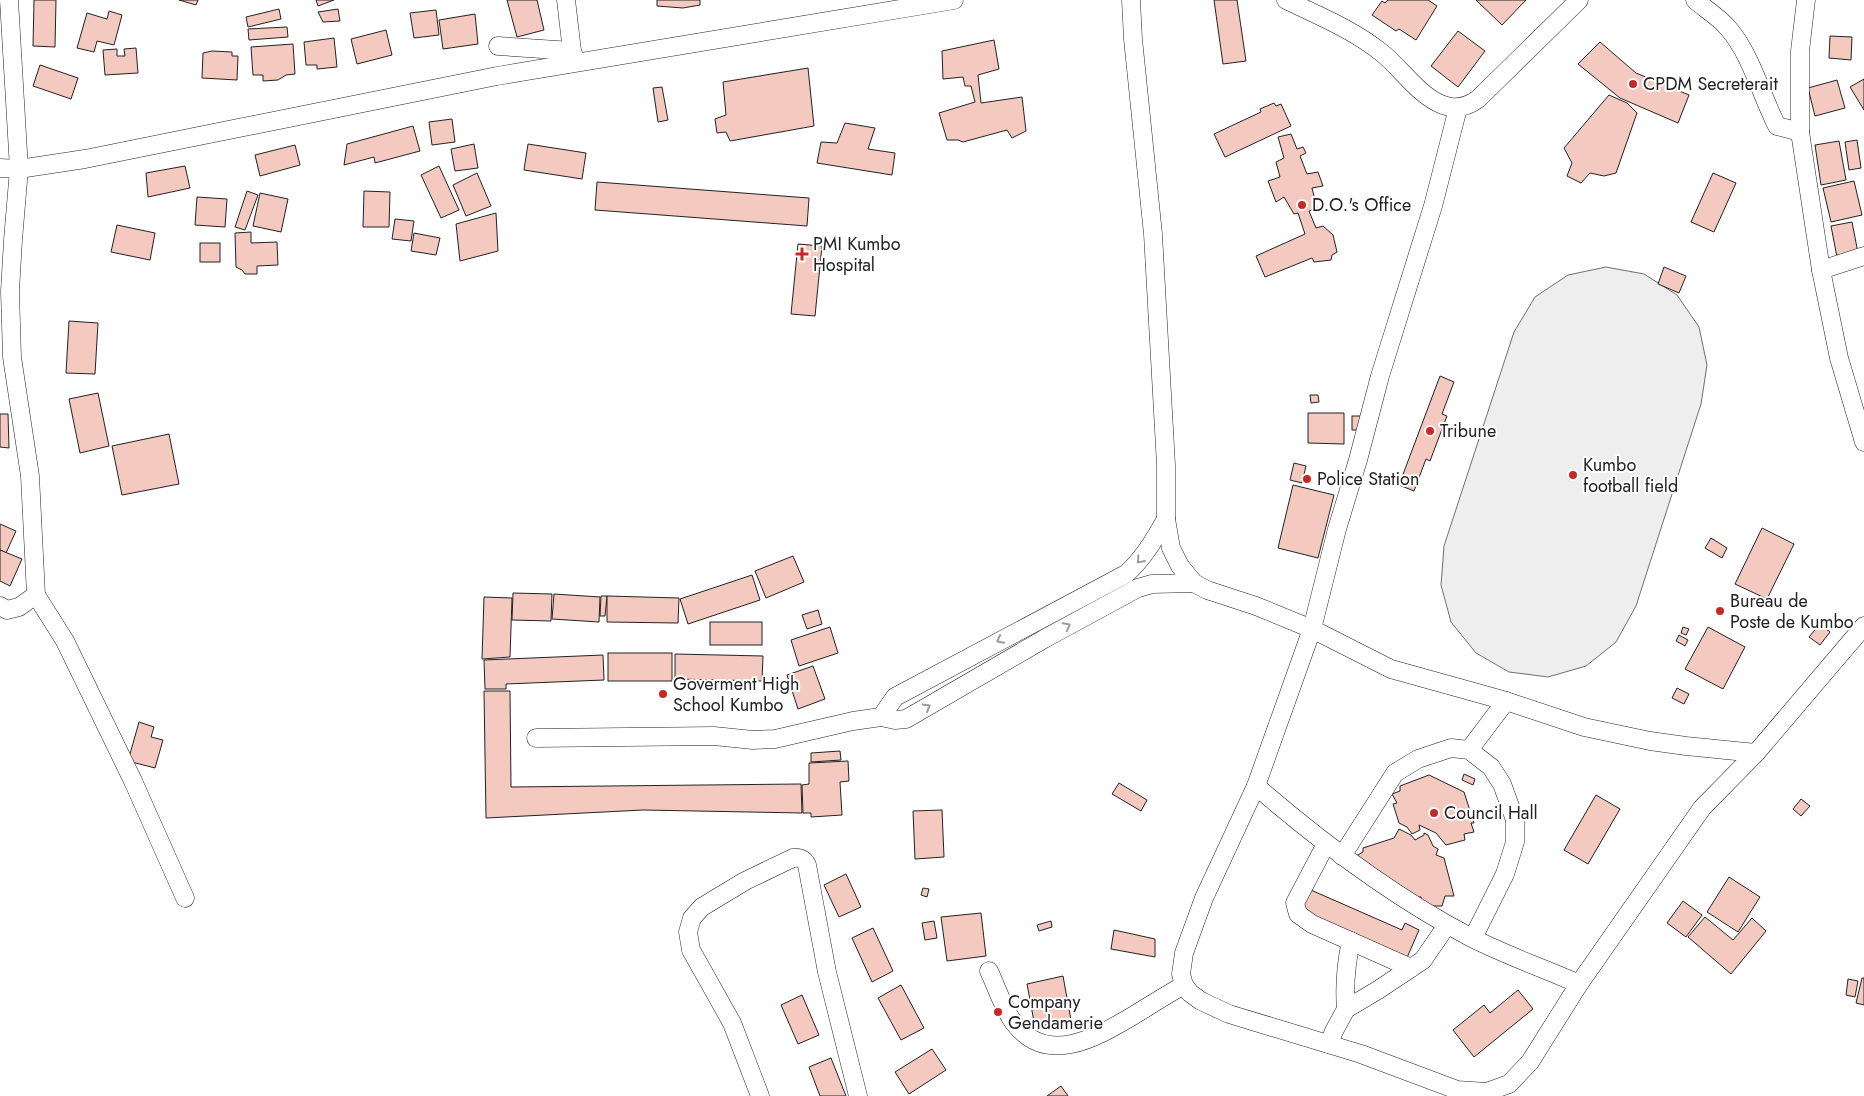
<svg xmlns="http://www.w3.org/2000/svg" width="1864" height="1096" font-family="Jost,sans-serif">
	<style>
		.green { fill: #eee; stroke: #6f6f6f }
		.building { fill: #f3c9c0; stroke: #222 }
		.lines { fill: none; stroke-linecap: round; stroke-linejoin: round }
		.minor-casing { stroke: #222; stroke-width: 19 }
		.minor { stroke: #fff; stroke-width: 18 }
		.oneway { stroke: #9c9c9c }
		.poi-dot { fill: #c62828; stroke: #fff; stroke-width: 2 }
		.labels { text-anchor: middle; stroke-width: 4; stroke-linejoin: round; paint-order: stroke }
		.poi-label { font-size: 18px; fill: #222; stroke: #fff; text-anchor: start }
	</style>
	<rect width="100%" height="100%" fill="#fff"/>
	<path class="green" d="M1606 267 1644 274 1677 295 1699 327 1707 365 1701 404 1636 606 1616 642 1586 666 1548 677 1509 672 1476 653 1451 622 1441 585 1444 546 1514 332 1535 297 1568 275Z"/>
	<g class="building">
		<path d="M34 0H56L55 47 33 46Z"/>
		<path d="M179 0H198L196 5Z"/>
		<path d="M316 0H334L318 6Z"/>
		<path d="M507 0H537L544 30 517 37Z"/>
		<path d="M657 0H700V5L683 8 657 6Z"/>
		<path d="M1214 0H1237L1246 61 1223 64Z"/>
		<path d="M1388 0H1428L1437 6 1416 40 1399 29 1396 31 1372 15 1382 1 1385 3Z"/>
		<path d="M1476 0H1526L1502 25Z"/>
		<path d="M279 9 281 19 248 27 246 17Z"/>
		<path d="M338 9 340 21 323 22 318 12Z"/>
		<path d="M436 10 439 35 414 38 410 13Z"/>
		<path d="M109 11 122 15 114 45 97 41 94 52 77 48 87 13 107 19Z"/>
		<path d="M475 14 478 44 443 49 439 20Z"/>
		<path d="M287 27 288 37 249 40 248 29Z"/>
		<path d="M386 30 392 55 357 64 351 39Z"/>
		<path d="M1458 31 1485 51 1458 87 1431 66Z"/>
		<path d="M1830 36 1852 37 1851 60 1829 58Z"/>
		<path d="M334 38 337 67 317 69V65H306L304 42Z"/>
		<path d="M994 40 999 69 978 75 981 103 1022 97 1026 131 1012 138 1007 130 963 142 958 140H947L939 113 975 102 971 86H965L963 77 943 79 942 51Z"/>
		<path d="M1600 42 1636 73 1689 95 1678 123 1620 98 1578 64Z"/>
		<path d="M293 44 295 74 286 75 278 80 263 81V75H253L251 47Z"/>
		<path d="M136 48 138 73 105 75 103 50 117 49V56H125L124 49Z"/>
		<path d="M212 51 232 52V56H238L237 80 202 78 203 53Z"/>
		<path d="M40 65 78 78 71 99 33 86Z"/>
		<path d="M808 68 814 126 730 141 726 132 717 133 715 119 726 115 723 82Z"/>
		<path d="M1864 79V110L1850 87Z"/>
		<path d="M1837 80 1845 108 1815 116 1808 88Z"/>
		<path d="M662 87 668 120 658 122 653 88Z"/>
		<path d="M1609 95 1627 103 1637 113 1616 173 1604 176 1590 173 1581 183 1567 176 1572 163 1564 148Z"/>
		<path d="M1274 103 1276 106 1281 104 1291 126 1225 157 1214 134 1261 112 1260 109Z"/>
		<path d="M452 119 455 142 432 145 429 122Z"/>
		<path d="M845 123 875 128 868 149 895 153 892 175 817 163 821 142 837 143Z"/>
		<path d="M413 126 420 151 375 163 374 157 344 165 347 144Z"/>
		<path d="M1291 134 1297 149 1303 147 1306 153 1300 156 1307 174 1318 172 1323 186 1312 188 1317 208 1309 211 1316 228 1323 226 1333 235 1337 252 1332 255 1331 260 1314 262 1312 258 1265 277 1256 256 1305 234 1298 213 1294 214 1284 197 1276 202 1268 181 1280 177 1276 162 1284 158 1278 137Z"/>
		<path d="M1857 140 1861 168 1849 170 1845 142Z"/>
		<path d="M1839 141 1846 180 1821 185 1815 145Z"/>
		<path d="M474 144 478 168 455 171 451 149Z"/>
		<path d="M528 144 586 153 582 179 524 170Z"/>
		<path d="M295 145 300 165 260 176 255 155Z"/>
		<path d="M185 166 190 188 148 197 146 173Z"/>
		<path d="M439 166 459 210 441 218 421 175Z"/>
		<path d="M477 173 491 206 466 216 453 185Z"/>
		<path d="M1713 173 1736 183 1714 232 1691 222Z"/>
		<path d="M1854 181 1862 215 1831 222 1823 188Z"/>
		<path d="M597 182 809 198 807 226 595 210Z"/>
		<path d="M247 191 258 195 245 230 235 227Z"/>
		<path d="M364 191 390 192 389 227H363Z"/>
		<path d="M260 193 288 199 281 232 253 226Z"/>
		<path d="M197 197 227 199 225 227 195 225Z"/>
		<path d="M496 213 498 251 460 261 456 224Z"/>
		<path d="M395 219 414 221 411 241 392 239Z"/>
		<path d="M1852 222 1858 253 1837 257 1831 226Z"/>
		<path d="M117 225 155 233 150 260 111 252Z"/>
		<path d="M251 232V243L277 242 278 265 257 266V274H245L242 270 236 267 235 233Z"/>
		<path d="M414 233 440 238 436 255 411 251Z"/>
		<rect x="200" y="243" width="20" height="19"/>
		<path d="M798 244 822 246 815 316 791 314Z"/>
		<path d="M1664 267 1686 276 1679 293 1658 284Z"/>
		<path d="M69 321 98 323 95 374 66 373Z"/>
		<path d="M1440 376 1454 382 1442 414 1447 416 1430 461 1426 459 1414 491 1399 485Z"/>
		<path d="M98 393 109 446 80 453 69 399Z"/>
		<path d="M1310 395H1318L1319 402 1311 403Z"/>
		<path d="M1308 413H1344V444L1308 443Z"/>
		<path d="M0 414H8L9 448 0 447Z"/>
		<rect x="1352" y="416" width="11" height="14"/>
		<path d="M169 434 179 484 122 495 112 446Z"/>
		<path d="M1294 463 1306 466 1302 483 1290 480Z"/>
		<path d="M1293 485 1334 495 1318 558 1278 548Z"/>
		<path d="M0 524 16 531 6 553 0 550Z"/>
		<path d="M1762 528 1794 544 1767 599 1735 584Z"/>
		<path d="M1711 538 1727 548 1722 558 1705 548Z"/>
		<path d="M0 550 22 559 10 586 0 581Z"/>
		<path d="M793 556 804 582 766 598 755 571Z"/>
		<path d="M752 575 760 600 688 624 680 599Z"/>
		<path d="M513 593 552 594 551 621 512 620Z"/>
		<path d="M554 594 600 597 599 622 552 619Z"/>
		<path d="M601 596H607L605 616H600Z"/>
		<path d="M607 596 679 598 678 623 607 622Z"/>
		<path d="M484 597 512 598 510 657 482 659Z"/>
		<path d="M818 610 822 624 807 629 802 615Z"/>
		<rect x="710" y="622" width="52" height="23"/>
		<path d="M1820 624 1830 632 1820 645 1809 637Z"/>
		<path d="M830 627 838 653 799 666 791 640Z"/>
		<path d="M1683 627 1689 629 1686 635 1681 633Z"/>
		<path d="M1708 627 1745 647 1723 689 1685 669Z"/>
		<path d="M1679 635 1688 640 1685 646 1676 641Z"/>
		<rect x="608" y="653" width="64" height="28"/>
		<path d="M675 654 763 656 762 681 675 679Z"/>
		<path d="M603 655 604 680 506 684V689H485L484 660Z"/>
		<path d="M813 666 825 699 798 709 787 675Z"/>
		<path d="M1677 688 1689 694 1684 704 1672 698Z"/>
		<path d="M484 691H510L511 787 801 784 802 813 643 810 486 818Z"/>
		<path d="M139 722 154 727 151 737 163 740 155 768 128 761Z"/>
		<path d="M840 751 841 760 811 762V753Z"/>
		<path d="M848 761 849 781 840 782 842 815 811 817V813H803L802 785 809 784V763Z"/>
		<path d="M1464 774 1475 779 1473 785 1462 780Z"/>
		<path d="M1429 775 1464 792 1474 823H1471L1474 832 1464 834 1465 840 1446 845 1436 833 1419 825 1420 830 1412 834 1407 827 1399 823 1393 804 1397 803 1392 794 1400 791V786Z"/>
		<path d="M1119 783 1147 800 1141 811 1112 794Z"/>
		<path d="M1596 795 1620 809 1588 864 1564 850Z"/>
		<path d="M1801 799 1810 806 1801 816 1793 809Z"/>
		<path d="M942 810 944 857 915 859 913 811Z"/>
		<path d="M1399 829 1411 835 1415 840 1424 835V833L1428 835 1433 846 1438 849 1436 855 1444 858 1454 896H1445L1442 906H1423L1421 897 1395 898 1356 856 1363 852V848L1394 838Z"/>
		<path d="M846 874 861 907 839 917 824 885Z"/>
		<path d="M1729 877 1760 897 1738 932 1707 912Z"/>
		<path d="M1304 887 1402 930 1405 923 1419 930 1406 960 1294 911Z"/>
		<path d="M923 888 929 889 927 897 921 895Z"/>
		<path d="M1683 901 1702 915 1686 937 1667 923Z"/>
		<path d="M981 913 986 956 947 961 941 917Z"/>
		<path d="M1705 917 1733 940 1752 918 1766 931 1731 974 1688 937Z"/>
		<path d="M934 921 937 938 925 940 922 923Z"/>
		<path d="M1051 921 1052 927 1039 931 1037 925Z"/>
		<path d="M873 928 893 971 872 982 852 938Z"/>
		<path d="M1114 930 1155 939V957L1111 949Z"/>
		<path d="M1063 976 1071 1020 1035 1027 1027 984Z"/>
		<path d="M1862 978H1864V1005L1856 1003Z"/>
		<path d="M1848 979 1858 981 1855 997 1846 995Z"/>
		<path d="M901 985 924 1028 901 1040 878 998Z"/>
		<path d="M1518 990 1533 1009 1474 1057 1453 1030 1484 1005 1490 1013Z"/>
		<path d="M802 995 819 1035 798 1044 781 1005Z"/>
		<path d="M932 1049 946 1070 909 1094 895 1072Z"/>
		<path d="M831 1058 846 1096H820L809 1067Z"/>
		<path d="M1061 1086 1068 1096H1047Z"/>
	</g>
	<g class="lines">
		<defs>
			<g id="minor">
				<path d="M566 0 572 51 576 61"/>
				<path d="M1131 0 1133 39 1153 234 1166 465V519L1171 548 1180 566 1194 583 1207 590 1256 606 1312 629 1391 669 1506 701 1584 727 1650 741 1686 746 1756 753"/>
				<path d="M1286 0C1319 16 1354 30 1382 53 1402 69 1419 96 1443 105 1456 110 1467 107 1478 99L1579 0"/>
				<path d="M1695 0C1705 9 1719 17 1728 28 1751 54 1761 95 1777 126L1800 132"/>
				<path d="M1806 0 1800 51V132L1821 270 1839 358 1864 442"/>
				<path d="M498 46 572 51"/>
				<path d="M1458 108 1433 206 1380 376 1358 460 1337 529 1312 629 1256 786 1204 898 1184 953 1181 974 1184 985 1190 993 1201 1001 1229 1014 1361 1054 1457 1090 1487 1092 1509 1084 1530 1062 1579 984 1702 808 1756 753 1864 626"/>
				<path d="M0 168 19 169 85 159 497 76 954 0"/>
				<path d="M1821 270 1864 256"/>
				<path d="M36 595 65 641 133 781 185 898"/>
				<path d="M0 606 7 610 19 607 36 595 30 476 12 357 10 291 13 240 19 169 9 0"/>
				<path d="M881 717 895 697 1126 574C1144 558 1154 540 1166 519"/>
				<path d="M536 738 714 736 753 740 775 739 853 721 881 717 895 720 906 719 1044 639 1138 588 1152 584 1194 583"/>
				<path d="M1469 750 1506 701"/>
				<path d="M1256 786C1322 843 1392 896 1470 937 1505 955 1543 968 1579 984"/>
				<path d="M1326 844 1295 903 1298 914 1312 924 1411 968"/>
				<path d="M1342 856 1395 773 1418 759 1451 748 1469 750 1491 767 1502 784 1515 820V842L1505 874 1473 938"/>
				<path d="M989 971C997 988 1003 1008 1014 1023 1047 1066 1095 1038 1131 1017 1149 1006 1166 995 1184 985"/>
				<path d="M1346 1009C1344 985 1346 964 1351 941"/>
				<path d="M1329 1044 1334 1031 1346 1009 1378 990 1423 960 1447 925"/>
				<path d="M760 1096 732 1023 691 950 688 932 692 918 702 907 745 881 793 858C801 857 804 859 807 865L827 972 858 1096"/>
			</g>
		</defs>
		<use href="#minor" class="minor-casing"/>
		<use href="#minor" class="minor"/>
	</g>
	<defs><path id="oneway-chevron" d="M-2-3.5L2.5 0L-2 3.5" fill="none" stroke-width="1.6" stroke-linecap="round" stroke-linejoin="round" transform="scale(1.25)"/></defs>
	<g class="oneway">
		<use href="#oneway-chevron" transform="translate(1140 560) rotate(131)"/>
		<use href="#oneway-chevron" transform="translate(1067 626) rotate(-28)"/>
		<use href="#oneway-chevron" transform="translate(1000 640) rotate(152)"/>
		<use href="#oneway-chevron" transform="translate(927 707) rotate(-30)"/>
	</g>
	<g class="poi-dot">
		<circle cx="1633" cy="84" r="5"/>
		<circle cx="1302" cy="205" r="5"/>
		<path d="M799.5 246.5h5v5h5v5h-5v5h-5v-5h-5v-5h5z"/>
		<circle cx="1430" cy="431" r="5"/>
		<circle cx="1573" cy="475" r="5"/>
		<circle cx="1307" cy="479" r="5"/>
		<circle cx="1720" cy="611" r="5"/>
		<circle cx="663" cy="694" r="5"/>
		<circle cx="1434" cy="813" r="5"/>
		<circle cx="998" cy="1012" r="5"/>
	</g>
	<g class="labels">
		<g class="poi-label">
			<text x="1643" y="90">CPDM Secreterait</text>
			<text x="1312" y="211">D.O.'s Office</text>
			<text x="813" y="250">PMI Kumbo<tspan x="813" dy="21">Hospital</tspan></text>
			<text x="1440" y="437">Tribune</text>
			<text x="1583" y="471">Kumbo<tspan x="1583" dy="21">football field</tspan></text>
			<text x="1317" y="485">Police Station</text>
			<text x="1730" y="607">Bureau de<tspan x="1730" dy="21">Poste de Kumbo</tspan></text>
			<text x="673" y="690">Goverment High<tspan x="673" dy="21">School Kumbo</tspan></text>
			<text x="1444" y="819">Council Hall</text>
			<text x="1008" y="1008">Company<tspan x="1008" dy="21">Gendamerie</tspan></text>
		</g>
	</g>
</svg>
